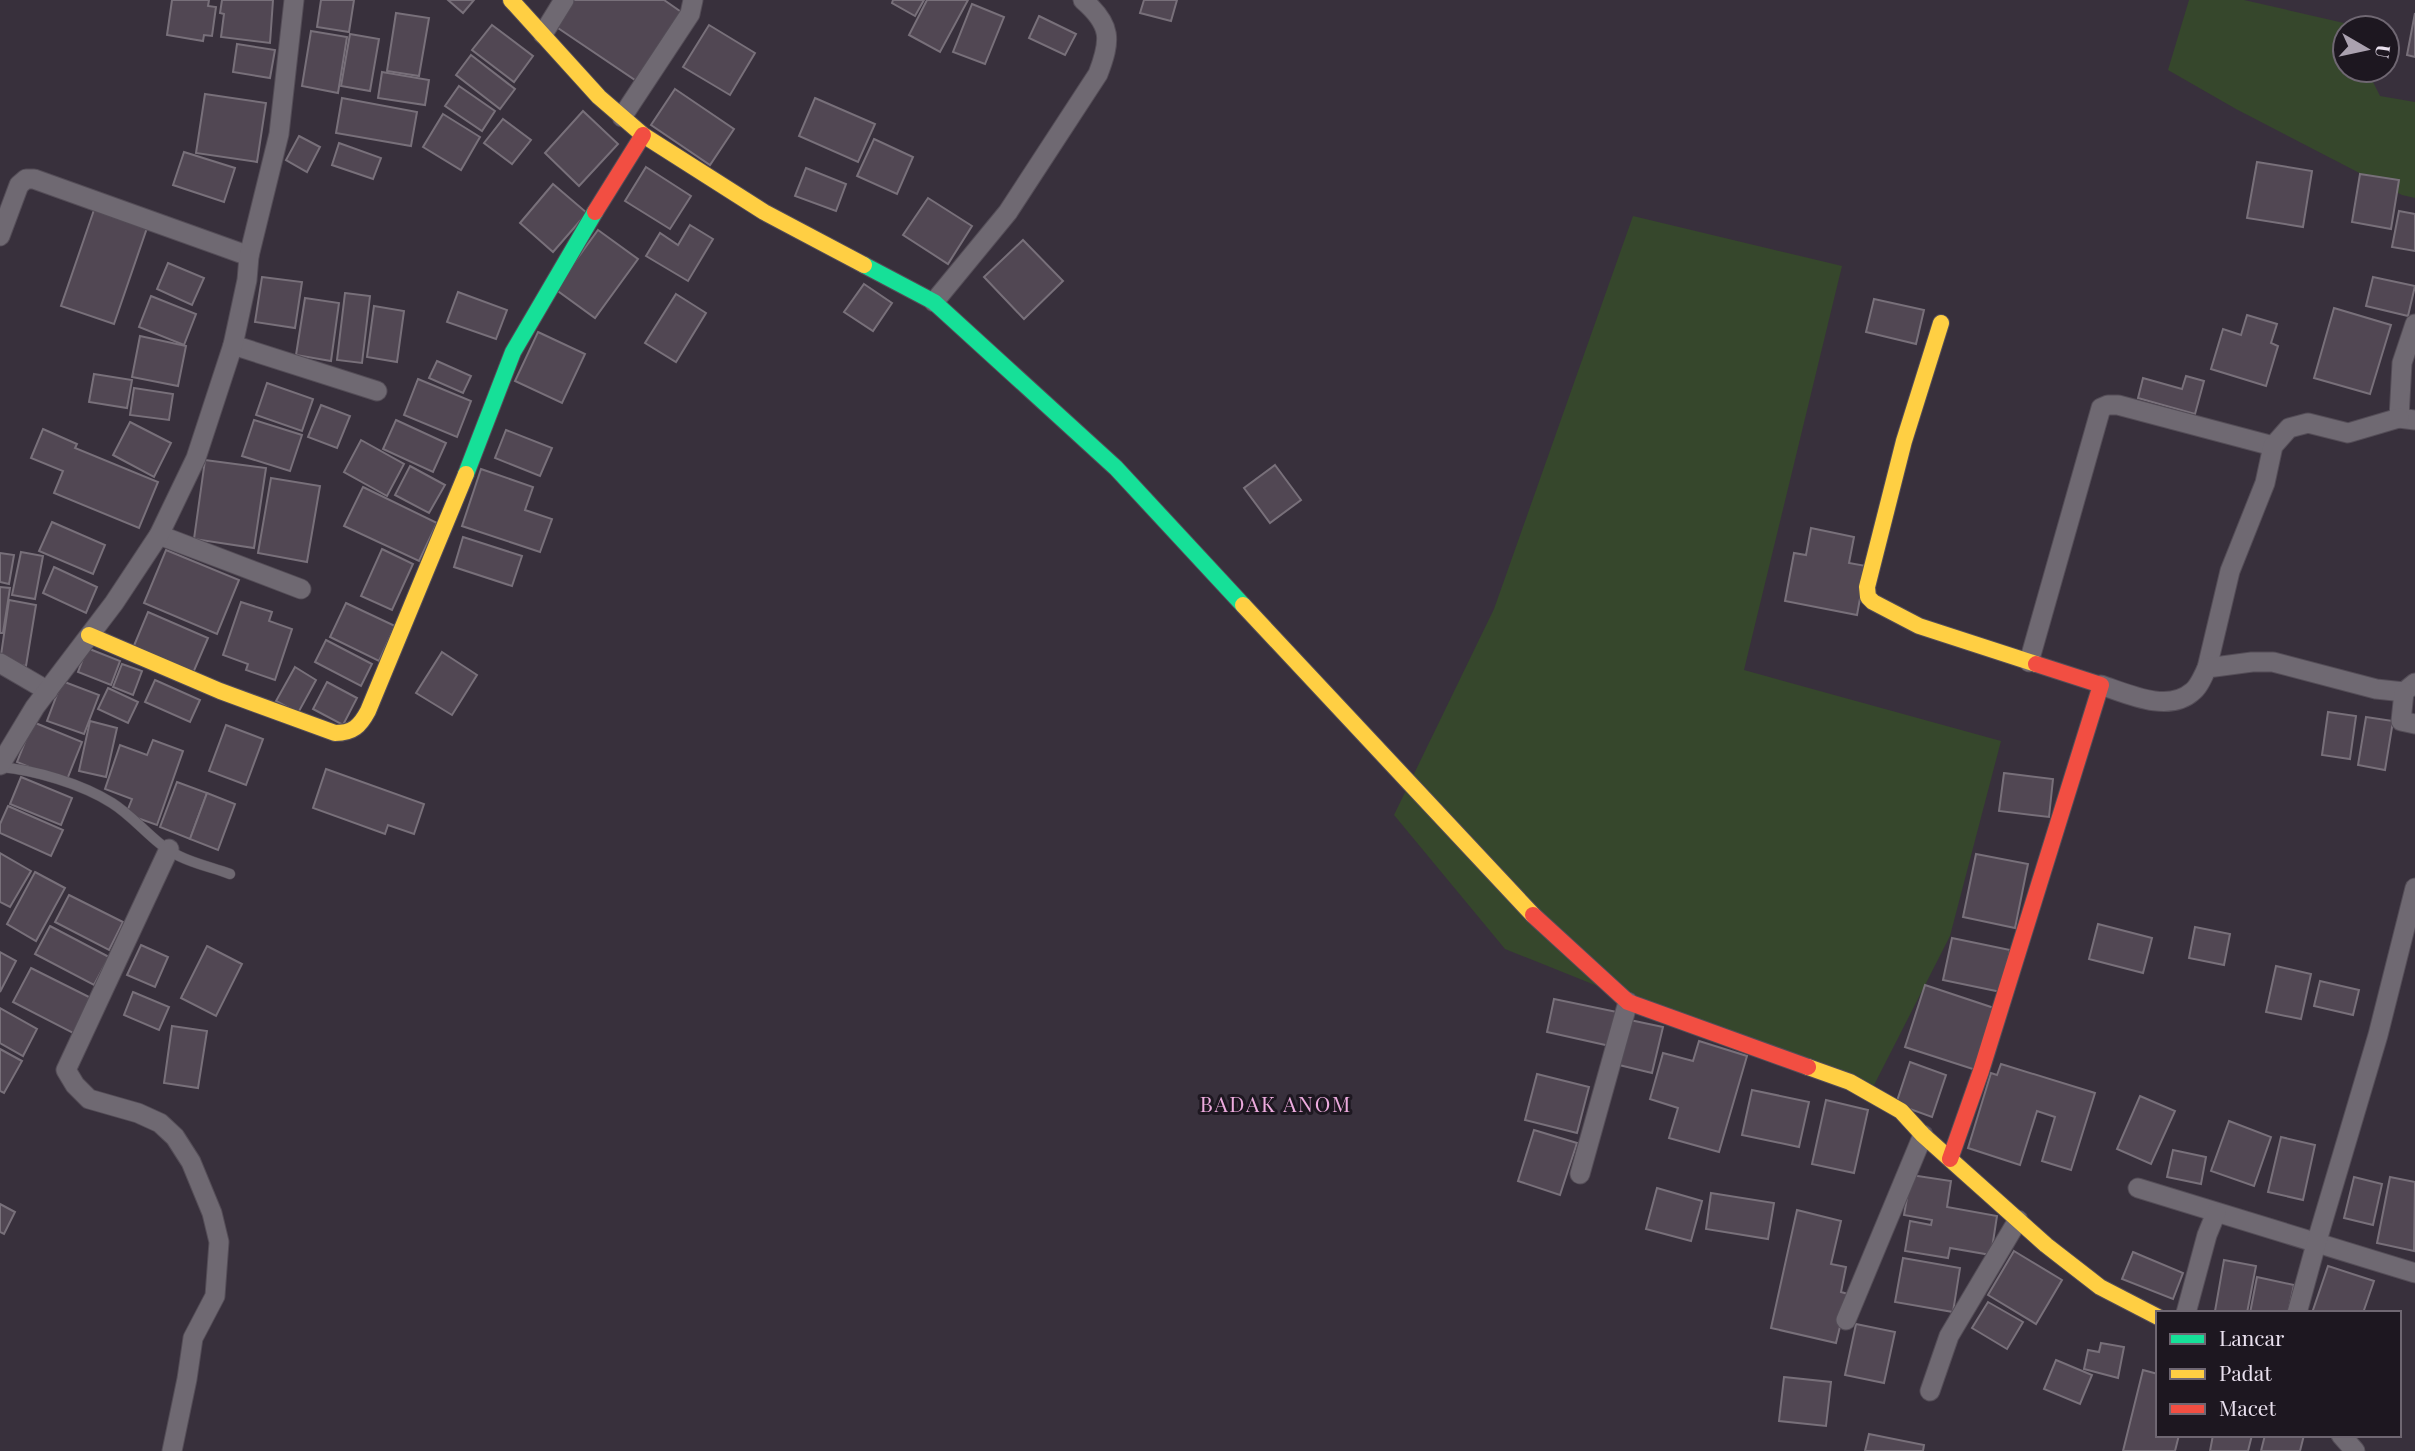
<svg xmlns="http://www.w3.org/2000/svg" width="2415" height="1451" font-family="'Playfair Display',serif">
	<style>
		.green { fill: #36472c }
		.building { fill: #514753; stroke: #78707a; stroke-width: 2 }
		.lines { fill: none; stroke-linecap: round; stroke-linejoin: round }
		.lane-casing { stroke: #544d57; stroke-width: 11 }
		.street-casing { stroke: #544d57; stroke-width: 21 }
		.fast-casing { stroke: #544d57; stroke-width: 18 }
		.slow-casing { stroke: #544d57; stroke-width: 18 }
		.jam-casing { stroke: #544d57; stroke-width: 18 }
		.lane { stroke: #6f6972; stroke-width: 10 }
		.street { stroke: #6f6972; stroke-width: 19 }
		.fast { stroke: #16e098; stroke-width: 16 }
		.slow { stroke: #ffcf43; stroke-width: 16 }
		.jam { stroke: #f24e42; stroke-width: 16 }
		.labels { text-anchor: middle; stroke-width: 6; stroke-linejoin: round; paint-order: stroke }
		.quarter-label { font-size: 21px; letter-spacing: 2px; fill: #edabde; stroke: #1d1720 }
	</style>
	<rect width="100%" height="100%" fill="#38303c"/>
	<g class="green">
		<path d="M2189 0H2244L2344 23 2347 28 2345 70H2367L2380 96 2415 102V198L2402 195 2236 109 2168 70Z"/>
		<path d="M1633 216 1842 266 1744 670 2001 741 1950 936 1869 1095 1505 949 1394 815 1494 609Z"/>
	</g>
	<g class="building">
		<path d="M172 0H209L208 6 216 7 212 36 204 35 203 41 167 35Z"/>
		<path d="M222 0H273L270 43 221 37 224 14 220 13Z"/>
		<path d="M321 0H354L349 32 317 27Z"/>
		<path d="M448 0H474L463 13Z"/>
		<path d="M567 0H664L687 16 641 84 552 24Z"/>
		<path d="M893 0H924L915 16 892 3Z"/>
		<path d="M927 0H968L940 52 909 35Z"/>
		<path d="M1144 0H1177L1171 21 1140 13Z"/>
		<path d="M972 4 1004 17 985 64 953 52Z"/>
		<path d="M396 13 429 18 419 76 387 71Z"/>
		<path d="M2415 13V57L2407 55Z"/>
		<path d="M1039 16 1076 34 1065 55 1029 38Z"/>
		<path d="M492 25 533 56 514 82 472 50Z"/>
		<path d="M709 25 755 53 730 95 683 67Z"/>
		<path d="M311 31 347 37 338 93 302 86Z"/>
		<path d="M350 34 379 39 370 91 341 86Z"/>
		<path d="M237 44 275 50 270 78 233 72Z"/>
		<path d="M471 55 515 89 500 109 456 75Z"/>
		<path d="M382 72 429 80 425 105 378 98Z"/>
		<path d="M459 86 495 111 482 131 445 106Z"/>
		<path d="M675 89 734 129 710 165 651 125Z"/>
		<path d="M205 94 266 103 257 162 196 153Z"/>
		<path d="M342 98 417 112 411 146 336 133Z"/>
		<path d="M815 98 875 124 858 162 799 136Z"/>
		<path d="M583 111 618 144 579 186 545 153Z"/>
		<path d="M443 114 480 137 461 170 423 147Z"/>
		<path d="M503 119 531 140 512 164 484 143Z"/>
		<path d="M299 136 320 147 307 172 286 160Z"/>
		<path d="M874 139 913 157 897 194 857 176Z"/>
		<path d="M339 143 381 158 373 179 332 165Z"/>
		<path d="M184 152 235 168 224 202 173 185Z"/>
		<path d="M2257 162 2312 171 2303 227 2247 218Z"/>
		<path d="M646 167 691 196 670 229 625 201Z"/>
		<path d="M806 168 846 184 836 211 795 196Z"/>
		<path d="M2360 174 2399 180 2391 229 2352 222Z"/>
		<path d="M553 184 587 213 553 252 520 223Z"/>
		<path d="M928 198 972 226 948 264 903 235Z"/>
		<path d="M95 207 148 225 114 324 61 306Z"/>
		<path d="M2399 211 2415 214V251L2392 247Z"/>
		<path d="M690 225 713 239 688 281 646 256 660 233 678 245Z"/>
		<path d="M598 230 638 259 595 318 555 289Z"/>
		<path d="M1023 240 1063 281 1024 319 984 277Z"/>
		<path d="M168 263 204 278 192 305 157 289Z"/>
		<path d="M262 277 302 282 295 328 255 322Z"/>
		<path d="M2373 277 2415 286 2408 316 2366 306Z"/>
		<path d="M864 284 892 303 873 331 844 312Z"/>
		<path d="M458 292 507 310 496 339 447 322Z"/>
		<path d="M345 293 370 296 362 363 337 360Z"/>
		<path d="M676 294 706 313 676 362 645 343Z"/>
		<path d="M151 296 196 314 184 345 139 327Z"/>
		<path d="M305 298 339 303 331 361 296 355Z"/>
		<path d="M1874 299 1924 310 1916 344 1866 332Z"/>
		<path d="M374 306 404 311 397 362 367 357Z"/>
		<path d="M2334 308 2391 325 2370 394 2314 378Z"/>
		<path d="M2247 315 2277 324 2271 343 2278 346 2266 386 2211 369 2223 329 2241 335Z"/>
		<path d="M538 332 585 354 562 403 515 381Z"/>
		<path d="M140 336 186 346 178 386 132 377Z"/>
		<path d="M437 361 471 376 463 393 429 378Z"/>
		<path d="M94 374 132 380 127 408 89 402Z"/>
		<path d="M2186 376 2204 381 2195 414 2138 398 2143 378 2182 389Z"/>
		<path d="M418 379 471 401 457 437 404 415Z"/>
		<path d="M267 383 313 399 302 431 256 415Z"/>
		<path d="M134 388 173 394 169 420 130 415Z"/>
		<path d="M321 405 350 416 337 448 308 437Z"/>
		<path d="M254 420 302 435 290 471 242 456Z"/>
		<path d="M396 420 446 443 433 472 383 449Z"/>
		<path d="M130 422 171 443 154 477 113 455Z"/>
		<path d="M43 429 77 444 75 448 158 482 139 528 54 493 63 471 31 458Z"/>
		<path d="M506 430 552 448 540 476 495 458Z"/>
		<path d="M361 440 404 464 387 496 344 472Z"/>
		<path d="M205 460 266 468 254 548 194 539Z"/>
		<path d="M1275 465 1301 500 1270 523 1244 488Z"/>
		<path d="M410 466 445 485 429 513 395 495Z"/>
		<path d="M481 469 533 487 525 510 552 519 540 552 462 526Z"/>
		<path d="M271 478 320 486 307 562 258 553Z"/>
		<path d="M363 487 437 523 419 561 344 526Z"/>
		<path d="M52 522 105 545 93 574 39 551Z"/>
		<path d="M1811 528 1854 537 1849 563 1866 566 1857 615 1785 601 1794 553 1806 555Z"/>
		<path d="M463 537 522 556 512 586 454 567Z"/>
		<path d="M382 549 413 564 392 610 361 596Z"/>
		<path d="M166 550 239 580 217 634 144 603Z"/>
		<path d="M21 552 43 556 35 599 12 595Z"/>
		<path d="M0 553 14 555 9 584 0 582Z"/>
		<path d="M54 567 97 587 86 613 43 593Z"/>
		<path d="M0 587 10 588 3 633H0Z"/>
		<path d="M9 600 36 605 26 666 0 662Z"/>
		<path d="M241 602 272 612 269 621 292 629 275 680 246 670 248 664 223 655Z"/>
		<path d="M346 603 395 626 379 661 330 637Z"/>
		<path d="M148 612 208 638 193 673 133 648Z"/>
		<path d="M326 640 372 664 361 686 315 662Z"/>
		<path d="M87 648 120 661 111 685 78 672Z"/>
		<path d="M442 652 477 675 452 715 416 693Z"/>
		<path d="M122 664 142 671 133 695 113 687Z"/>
		<path d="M295 667 316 680 298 713 276 701Z"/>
		<path d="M155 680 200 700 190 722 145 702Z"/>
		<path d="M62 681 99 695 84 734 47 721Z"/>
		<path d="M327 682 357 698 343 725 313 709Z"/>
		<path d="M108 688 138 702 128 723 98 709Z"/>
		<path d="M2328 712 2356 716 2350 759 2322 755Z"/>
		<path d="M2366 717 2393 721 2385 770 2358 765Z"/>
		<path d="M90 721 117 728 106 777 79 771Z"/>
		<path d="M33 722 82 742 66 782 17 762Z"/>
		<path d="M226 725 263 739 246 785 209 771Z"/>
		<path d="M153 740 183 751 157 825 126 814 132 799 105 789 120 745 147 755Z"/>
		<path d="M326 769 424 804 414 834 388 825 385 834 313 808Z"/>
		<path d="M2004 773 2053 779 2049 817 1999 811Z"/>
		<path d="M21 777 72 798 61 825 10 804Z"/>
		<path d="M177 782 207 793 190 839 160 827Z"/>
		<path d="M207 793 235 804 218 850 190 839Z"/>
		<path d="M8 806 63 830 51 856 0 833V824Z"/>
		<path d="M0 853 31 871 10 907 0 902Z"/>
		<path d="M1976 854 2028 864 2015 928 1963 917Z"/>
		<path d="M35 872 65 888 36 941 7 924Z"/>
		<path d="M69 895 123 922 109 950 55 922Z"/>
		<path d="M2098 924 2152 938 2143 973 2089 959Z"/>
		<path d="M50 926 109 957 94 985 35 954Z"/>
		<path d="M2195 927 2230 934 2224 965 2189 958Z"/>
		<path d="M1952 938 2010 950 2001 992 1943 980Z"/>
		<path d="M141 945 168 957 155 987 127 975Z"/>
		<path d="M207 946 242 964 216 1016 181 998Z"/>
		<path d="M0 952 16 961 0 992Z"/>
		<path d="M2276 966 2311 974 2301 1019 2266 1012Z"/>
		<path d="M31 968 95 1000 77 1035 13 1002Z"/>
		<path d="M2320 981 2359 990 2353 1015 2314 1006Z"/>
		<path d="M1925 985 2000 1010 1979 1071 1905 1047Z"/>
		<path d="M133 992 169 1007 159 1030 124 1015Z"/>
		<path d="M1554 999 1617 1012 1610 1046 1547 1032Z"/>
		<path d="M0 1008 37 1029 23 1056 0 1043Z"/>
		<path d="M1630 1020 1663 1027 1652 1073 1619 1065Z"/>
		<path d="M172 1026 207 1031 198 1088 164 1083Z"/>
		<path d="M1699 1041 1747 1056 1719 1152 1669 1138 1678 1108 1650 1099 1663 1053 1693 1061Z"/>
		<path d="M0 1049 22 1061 4 1093 0 1091Z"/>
		<path d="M1910 1062 1946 1075 1932 1117 1896 1104Z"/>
		<path d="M2001 1064 2095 1093 2071 1170 2042 1161 2055 1117 2037 1111 2020 1165 1968 1148 1991 1073 1997 1075Z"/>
		<path d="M1537 1074 1589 1087 1577 1133 1525 1120Z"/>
		<path d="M1752 1090 1809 1102 1799 1147 1742 1135Z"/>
		<path d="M2140 1096 2175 1111 2151 1164 2117 1149Z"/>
		<path d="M1826 1100 1868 1110 1854 1173 1812 1164Z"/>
		<path d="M2229 1121 2271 1137 2254 1186 2211 1171Z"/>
		<path d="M1534 1130 1577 1143 1560 1195 1518 1181Z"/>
		<path d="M2281 1137 2315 1145 2303 1200 2268 1192Z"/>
		<path d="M2173 1150 2206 1157 2201 1184 2167 1177Z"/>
		<path d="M1911 1175 1951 1181 1947 1207 1997 1216 1991 1255 1950 1248 1948 1258 1905 1251 1910 1221 1931 1225 1932 1220 1904 1215Z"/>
		<path d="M2354 1177 2382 1184 2373 1225 2344 1218Z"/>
		<path d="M2390 1177 2415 1182 2414 1251 2377 1243Z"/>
		<path d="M1657 1188 1702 1201 1691 1241 1646 1229Z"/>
		<path d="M1711 1193 1774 1203 1768 1239 1706 1229Z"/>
		<path d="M0 1204 15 1212 4 1234 0 1232Z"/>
		<path d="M1797 1210 1841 1221 1831 1264 1846 1267 1841 1292 1848 1294 1836 1343 1771 1328Z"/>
		<path d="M2014 1251 2062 1280 2036 1324 1988 1295Z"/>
		<path d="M2133 1252 2183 1273 2173 1299 2122 1279Z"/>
		<path d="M1903 1258 1960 1268 1953 1312 1895 1302Z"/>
		<path d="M2224 1260 2256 1266 2247 1313 2215 1311Z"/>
		<path d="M2328 1266 2374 1281 2363 1313H2312Z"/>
		<path d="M2257 1277 2294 1285 2288 1313H2250Z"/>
		<path d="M1988 1302 2023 1322 2007 1349 1972 1328Z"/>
		<path d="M1856 1324 1895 1332 1884 1383 1845 1375Z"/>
		<path d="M2101 1343 2124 1347 2118 1378 2084 1369 2088 1350 2099 1352Z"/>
		<path d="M2056 1360 2092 1375 2080 1404 2044 1389Z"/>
		<path d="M2143 1370 2158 1374V1435H2179L2175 1451H2123Z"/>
		<path d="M1784 1377 1831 1382 1826 1426 1779 1421Z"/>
		<path d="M1869 1434 1924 1445 1923 1451H1865Z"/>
		<path d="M2213 1435H2252L2248 1451H2210Z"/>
		<path d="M2265 1435H2304L2300 1451H2261Z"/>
	</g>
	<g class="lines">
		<defs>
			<path id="lane" d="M0 767C35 770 82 784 112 803 136 818 154 844 179 856 195 864 214 868 230 874"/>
			<g id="street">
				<path d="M543 34 564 0"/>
				<path d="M622 117 690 14 693 0"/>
				<path d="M0 236 19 185 26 179H34L249 256"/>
				<path d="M934 302 1008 212 1098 74C1111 40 1112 25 1083 0"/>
				<path d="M2415 324 2402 363 2399 418 2415 420"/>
				<path d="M233 345 377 391"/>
				<path d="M159 535 301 589"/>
				<path d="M2029 662 2101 408 2108 405H2118L2273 446"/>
				<path d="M0 663 48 691"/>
				<path d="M2207 668 2230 571 2265 483 2273 446 2289 428 2308 423 2348 433 2399 418"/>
				<path d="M2101 685C2128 694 2168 713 2192 692 2199 687 2203 676 2207 668L2252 662H2273L2376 689 2404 692 2415 683"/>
				<path d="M2404 692 2401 721 2415 724"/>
				<path d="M0 765 35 707 114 603 159 535 196 458 233 345 247 280 249 256 279 134 294 0"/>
				<path d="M169 849 66 1070 75 1085 89 1099 138 1113 160 1123 175 1137 191 1162 212 1213 219 1242 215 1296 193 1338 187 1379 172 1451"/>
				<path d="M1580 1174 1628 1002"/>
				<path d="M2138 1188 2415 1273"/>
				<path d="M2186 1313 2207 1235 2216 1213"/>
				<path d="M2297 1313 2316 1244 2378 1035 2415 888"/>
				<path d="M1846 1320 1923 1135"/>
				<path d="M1930 1391 1949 1336 2018 1220"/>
				<path d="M2341 1435 2355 1451"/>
			</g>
			<g id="fast">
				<path d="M864 265 934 302 1116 468 1243 605"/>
				<path d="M466 474 513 352 595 212"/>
			</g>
			<g id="slow">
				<path d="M511 0 599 97 643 135 764 212 864 265"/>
				<path d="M1941 323 1904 441 1867 587 1868 597 1873 602 1919 626 2036 664"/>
				<path d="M1243 605 1533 915"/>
				<path d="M89 635 220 691 335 733C353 733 360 726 368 711L466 474"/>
				<path d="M1808 1067 1850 1082 1901 1111 1923 1135 2046 1245 2100 1287 2158 1317"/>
			</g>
			<g id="jam">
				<path d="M595 212 643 135"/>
				<path d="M1533 915 1628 1002 1808 1067"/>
				<path d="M1950 1159 1981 1071 2101 685 2036 664"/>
			</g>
		</defs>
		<use href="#lane" class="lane-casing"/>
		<use href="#street" class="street-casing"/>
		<use href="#fast" class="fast-casing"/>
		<use href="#slow" class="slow-casing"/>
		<use href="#jam" class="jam-casing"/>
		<use href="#lane" class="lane"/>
		<use href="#street" class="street"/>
		<use href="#fast" class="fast"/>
		<use href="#slow" class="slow"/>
		<use href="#jam" class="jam"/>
	</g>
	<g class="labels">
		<g class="quarter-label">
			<text x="1276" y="1112">BADAK ANOM</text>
		</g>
	</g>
	<rect x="2156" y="1311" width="245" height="126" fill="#1d1720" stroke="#6f6772" stroke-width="2"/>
	<rect x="2170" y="1334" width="35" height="10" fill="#16e098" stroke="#6f6772" stroke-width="2"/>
	<text x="2219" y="1346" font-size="21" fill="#e9e0ee">Lancar</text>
	<rect x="2170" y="1369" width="35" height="10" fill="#ffcf43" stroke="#6f6772" stroke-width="2"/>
	<text x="2219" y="1381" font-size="21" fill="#e9e0ee">Padat</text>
	<rect x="2170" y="1404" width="35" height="10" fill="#f24e42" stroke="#6f6772" stroke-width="2"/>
	<text x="2219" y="1416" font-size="21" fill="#e9e0ee">Macet</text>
	<g transform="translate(2366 49) rotate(99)"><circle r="33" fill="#1d1720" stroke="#6f6772" stroke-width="2"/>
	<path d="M0-5L12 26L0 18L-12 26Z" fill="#aba2b0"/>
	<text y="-10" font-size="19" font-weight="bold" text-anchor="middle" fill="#e9e0ee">U</text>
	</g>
</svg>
